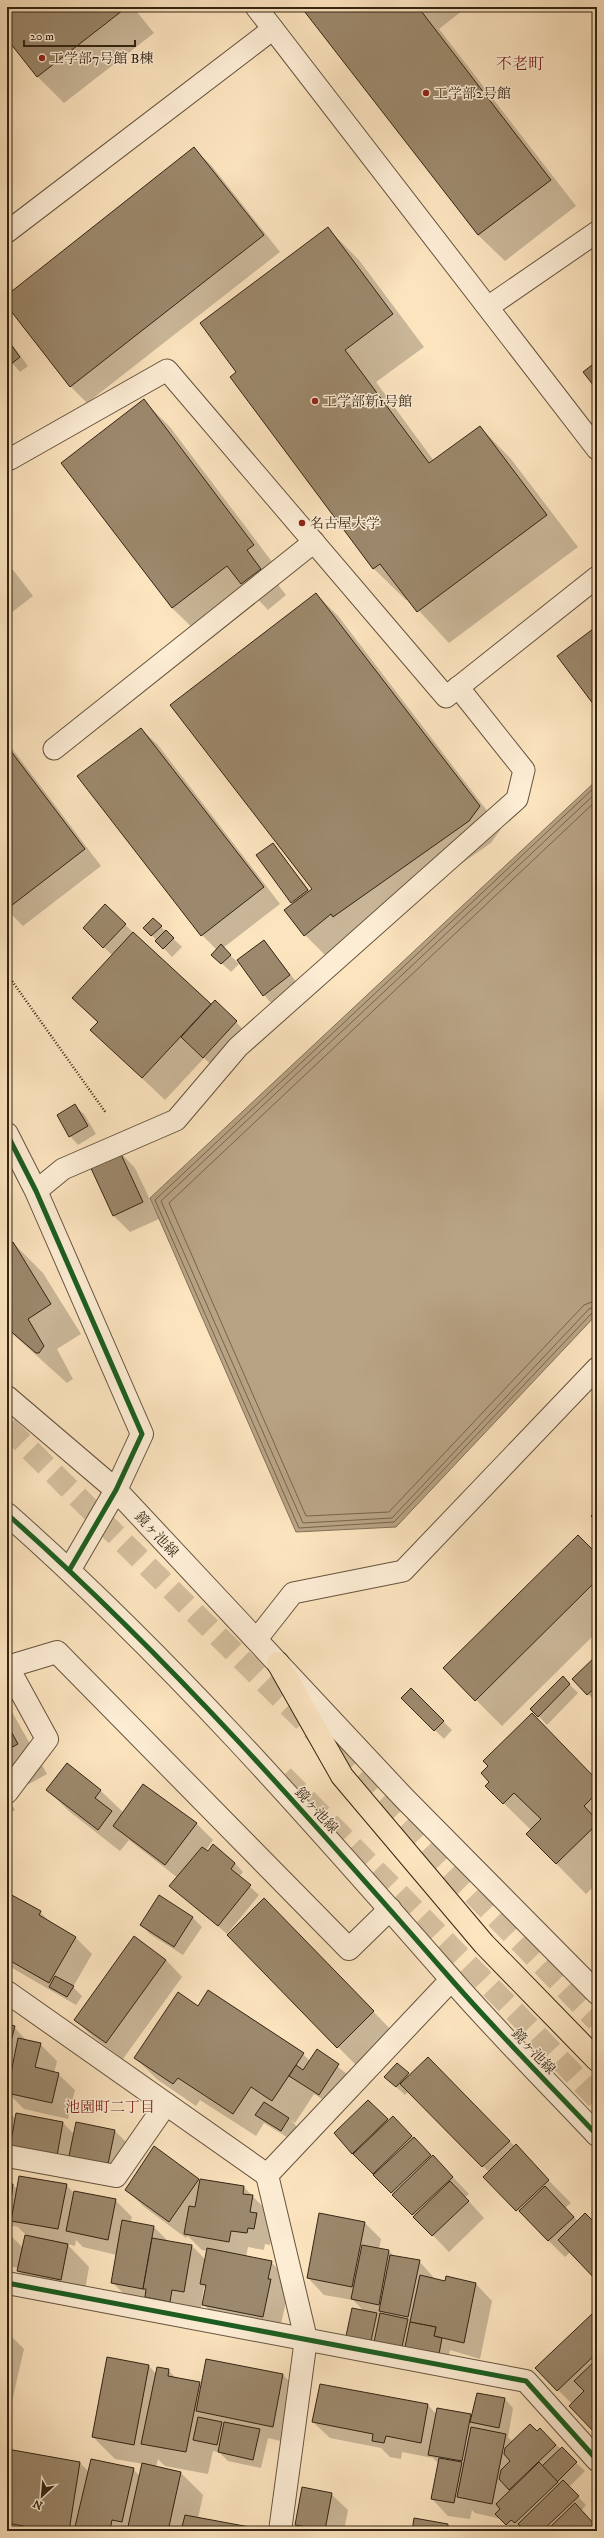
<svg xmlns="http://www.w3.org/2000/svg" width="604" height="2538" font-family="'IM FELL DW Pica','Noto Serif JP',serif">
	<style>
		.water { fill: #b8a385; stroke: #837057 }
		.shadow { fill: #0003 }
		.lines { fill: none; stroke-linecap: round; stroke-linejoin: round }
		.shore { stroke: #76644c; stroke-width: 1 }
		.building { fill: #9c886c; stroke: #332413 }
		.motorway-tunnel { stroke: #d4be9d; stroke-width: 22; stroke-dasharray: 22 11; stroke-linecap: butt }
		.service-casing { stroke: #65543e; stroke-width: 23 }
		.minor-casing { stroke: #65543e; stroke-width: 24 }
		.tertiary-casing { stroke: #65543e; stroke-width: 24 }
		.motorway-casing { stroke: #332413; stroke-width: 24 }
		.path { stroke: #332413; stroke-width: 2.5; stroke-dasharray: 1 2; stroke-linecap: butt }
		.service { stroke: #fdedd5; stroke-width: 21 }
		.minor { stroke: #fdedd5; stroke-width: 22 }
		.tertiary { stroke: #fdedd5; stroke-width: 22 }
		.motorway { stroke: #fce4bf; stroke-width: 22 }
		.cycleway-casing { stroke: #fdedd5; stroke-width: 8 }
		.cycleway { stroke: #1b5e20; stroke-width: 5 }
		.poi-dot { fill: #8f2418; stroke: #fdedd5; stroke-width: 1.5 }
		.labels { text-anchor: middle; stroke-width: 3; stroke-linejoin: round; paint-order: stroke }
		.poi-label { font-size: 14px; fill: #332413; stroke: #fdedd5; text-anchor: start }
		.street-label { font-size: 14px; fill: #332413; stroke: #fdedd5 }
		.neighbourhood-label { font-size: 15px; fill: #7a1f14; stroke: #fdedd5 }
		.quarter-label { font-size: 16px; fill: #7a1f14; stroke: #fdedd5 }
	</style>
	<rect width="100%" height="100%" fill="#fce4bf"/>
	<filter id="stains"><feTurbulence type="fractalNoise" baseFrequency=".005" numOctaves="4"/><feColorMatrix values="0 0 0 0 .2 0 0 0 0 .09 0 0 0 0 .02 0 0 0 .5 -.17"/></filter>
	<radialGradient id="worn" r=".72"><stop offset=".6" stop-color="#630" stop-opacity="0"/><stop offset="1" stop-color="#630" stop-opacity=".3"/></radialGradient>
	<path class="water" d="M597 780V1314L396 1527 296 1532 150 1198Z"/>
	<g class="shadow">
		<path d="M7 7H133L154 33 64 103 38 77 7 37Z"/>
		<path d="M303 7H467L439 29 576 206 505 261 478 235Z"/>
		<path d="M194 149 211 165 280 252 87 403 71 387 7 305V296Z"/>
		<path d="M328 229 359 260 424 347 376 382 434 461 480 427 511 459 578 547 449 643 408 599 406 600 374 569 231 377 238 372Z"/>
		<path d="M7 338 28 366 20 372 7 357Z"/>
		<path d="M144 401 170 427 279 571 272 577 286 595 268 610 252 593 199 634 172 608 62 463Z"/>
		<path d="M7 562 33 596 7 616Z"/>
		<path d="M316 594 339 617 501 829 491 843 327 957 305 935 273 844 310 891 313 889Z"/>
		<path d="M141 729 158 745 280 904 223 948 239 964 231 972 213 955 217 950 202 935Z"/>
		<path d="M7 742 101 866 23 926 7 910Z"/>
		<path d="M105 906 211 1005 215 1001 245 1031 213 1066 204 1058 165 1100 91 1030 98 1023 73 998 112 955 93 937Z"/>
		<path d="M153 919 182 947 172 957 145 928Z"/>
		<path d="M264 941 298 984 272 1004 264 995Z"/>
		<path d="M75 1106 84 1114 96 1134 78 1145 70 1136Z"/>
		<path d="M119 1151 135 1168 159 1219 130 1232 114 1216Z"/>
		<path d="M7 1241 10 1245 13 1243 43 1273 81 1334 57 1349 73 1379 67 1383 7 1329Z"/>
		<path d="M597 1555V1632L502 1726 444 1668Z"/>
		<path d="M597 1656V1703L573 1679Z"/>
		<path d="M563 1678 578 1693 547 1725 532 1709Z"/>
		<path d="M411 1690 452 1730 444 1739 402 1698Z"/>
		<path d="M7 1703 47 1774 11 1794H7Z"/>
		<path d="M67 1765 101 1791 124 1813 143 1785 197 1824 213 1840 206 1850 235 1863 243 1872 239 1877 259 1895 227 1934 171 1886 178 1878 129 1840 120 1851 70 1812 47 1790Z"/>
		<path d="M597 1781V1883L586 1894 527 1834 531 1830 486 1786Z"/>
		<path d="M7 1797 15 1810 7 1814Z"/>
		<path d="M8 1894 40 1912 52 1924 75 1937 92 1954 73 1987 82 1996 76 2005 7 1965Z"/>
		<path d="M159 1896 193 1918 202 1927 183 1955 150 1934 141 1925Z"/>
		<path d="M287 1922 395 2034 360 2069 338 2047Z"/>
		<path d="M166 1960 182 1977 123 2059 92 2036 76 2020Z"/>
		<path d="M208 1992 303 2054 310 2061 317 2051 347 2074 328 2103 314 2094 295 2123 291 2120 297 2127 290 2139 264 2123 256 2136 200 2100 196 2106 158 2080 135 2058 198 2007Z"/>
		<path d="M7 2026 14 2027 28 2042 40 2044 57 2061 54 2073 58 2074 75 2090 68 2119 24 2109 7 2092Z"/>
		<path d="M397 2064 410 2076 444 2075 571 2203 565 2208 578 2221 597 2226V2280L570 2252 565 2257 484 2177 489 2172 408 2092 405 2095 394 2085Z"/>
		<path d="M368 2101 389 2122 393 2117 449 2173 469 2194 465 2197 484 2218 449 2252 353 2153Z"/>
		<path d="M7 2110 16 2119 17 2114 63 2123 75 2135 77 2123 115 2131 132 2148 125 2180 7 2160Z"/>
		<path d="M198 2180 244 2187 269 2213 267 2225 273 2230 270 2245 265 2244 264 2250 248 2247 246 2257 271 2262 288 2279 287 2297 279 2333 220 2321 203 2304 206 2289 204 2287 201 2308 129 2299 112 2282 117 2255 83 2247 76 2240 75 2246 67 2244 89 2267 83 2302 41 2293 18 2271 19 2268 7 2266V2232L23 2248 28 2237 18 2227 7 2225V2185H13L18 2190 66 2185 74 2193 115 2200 132 2217 130 2223 154 2227 169 2242 192 2246 206 2260 208 2251 202 2250 188 2236 186 2238 143 2206 126 2189Z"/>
		<path d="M365 2223 381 2239 379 2249 389 2251 394 2256 419 2261 436 2280 476 2284 492 2301 480 2359 450 2350 447 2362 356 2345 365 2312 353 2300 324 2295 308 2278Z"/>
		<path d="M597 2319V2434L570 2406 572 2404 536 2368Z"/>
		<path d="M7 2332 24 2349 11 2406H7Z"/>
		<path d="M207 2360 283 2375 300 2392 289 2443 268 2438 261 2468 228 2461 219 2452 213 2451 208 2474 165 2466 158 2459 156 2467 181 2473 203 2495 198 2518 257 2531H7V2451L80 2463 89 2472 133 2469 140 2476 143 2464 115 2459 93 2437 149 2366 156 2374 168 2370 177 2379 202 2385Z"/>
		<path d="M477 2394 505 2399 513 2408 508 2437 513 2442 540 2430 585 2471 569 2487 586 2505 581 2511 596 2526 597 2524V2531H513L501 2519 475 2513 472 2510 470 2519 448 2516 432 2499 439 2464 433 2458 402 2452 401 2459 390 2457 381 2448 330 2438 313 2422 428 2405 437 2415H471L473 2417Z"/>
		<path d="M331 2494 348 2510 344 2531H302L296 2525Z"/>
		<path d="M448 2525 454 2531H413Z"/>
	</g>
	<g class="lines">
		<g class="shore">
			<path d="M597 785 155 1200 299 1528 394 1522 592 1313 597 1311"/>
			<path d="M597 792 161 1201 303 1523 392 1518 589 1309 597 1306"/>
			<path d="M597 800 169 1203 306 1516 389 1512 584 1305 597 1300"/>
		</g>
	</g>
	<g class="building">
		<path d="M7 7H127L37 77 7 39Z"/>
		<path d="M301 7H418L551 180 478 235Z"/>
		<path d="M194 147 264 235 70 387 7 306V295Z"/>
		<path d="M328 227 393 314 345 350 429 463 480 426 547 515 417 612 380 564 373 569 230 377 236 372 200 323Z"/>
		<path d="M7 339 20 357 11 364 7 359Z"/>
		<path d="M597 361V390L583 372Z"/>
		<path d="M144 399 254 545 247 550 261 569 241 584 227 566 172 608 61 463Z"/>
		<path d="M316 593 480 806 469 821 333 917 331 914 304 936 284 910 312 889 170 705Z"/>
		<path d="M597 626V709L557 656Z"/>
		<path d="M141 728 264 887 201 936 77 776Z"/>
		<path d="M7 746 85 849 7 909Z"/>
		<path d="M273 843 308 890 291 903 256 855Z"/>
		<path d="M105 904 126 924 103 948 83 928Z"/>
		<path d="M153 918 162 926 151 936 143 928Z"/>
		<path d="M166 930 174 938 163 949 155 941Z"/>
		<path d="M133 932 211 1004 142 1078 90 1030 98 1022 72 998Z"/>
		<path d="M264 940 290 975 263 996 237 960Z"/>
		<path d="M221 944 231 955 221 964 211 955Z"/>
		<path d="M215 1000 237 1021 203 1058 181 1037Z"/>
		<path d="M75 1104 88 1126 69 1137 57 1115Z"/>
		<path d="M119 1150 143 1202 113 1216 89 1164Z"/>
		<path d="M13 1242 51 1304 28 1319 44 1346 39 1353H36L7 1328V1246Z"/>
		<path d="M597 1509V1522L591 1516Z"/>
		<path d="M578 1535 597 1554V1580L475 1701 443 1668Z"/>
		<path d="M597 1655V1686L587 1695 572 1679Z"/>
		<path d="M563 1676 570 1684 538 1717 530 1709Z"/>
		<path d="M411 1688 444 1721 434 1731 401 1698Z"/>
		<path d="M532 1713 597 1780V1793L584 1806 597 1820V1824L556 1864 526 1834 541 1819 514 1793 503 1804 485 1786 489 1782 481 1773 488 1766 483 1761Z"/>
		<path d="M7 1724 18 1744 7 1750Z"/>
		<path d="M67 1763 101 1790 95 1798 112 1811 98 1830 46 1790Z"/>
		<path d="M143 1784 197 1823 165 1865 113 1826Z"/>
		<path d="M213 1844 235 1863 231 1869 251 1885 218 1926 169 1886 202 1847 208 1851Z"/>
		<path d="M8 1893 41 1911 39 1915 76 1937 49 1983 7 1959Z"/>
		<path d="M159 1895 193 1917 174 1947 140 1925Z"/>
		<path d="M264 1898 374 2011 337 2048 227 1935Z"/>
		<path d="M134 1936 166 1960 106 2043 74 2020Z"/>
		<path d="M55 1976 74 1986 67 1997 49 1987Z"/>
		<path d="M208 1990 304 2053 272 2101 251 2087 233 2114 178 2078 173 2084 134 2058 178 1992 198 2006Z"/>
		<path d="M7 2024 15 2026 7 2057Z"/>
		<path d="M18 2038 41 2043 35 2067 59 2073 52 2103 7 2093Z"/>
		<path d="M317 2049 339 2064 319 2095 289 2076 296 2065 303 2070Z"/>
		<path d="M428 2057 510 2141 482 2167 400 2084Z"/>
		<path d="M397 2063 409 2073 396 2087 384 2077Z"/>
		<path d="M368 2100 388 2119 352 2154 334 2133Z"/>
		<path d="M264 2102 289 2118 281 2131 255 2115Z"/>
		<path d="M16 2113 63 2122 57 2156 10 2147Z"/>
		<path d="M393 2116 412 2136 373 2174 353 2154Z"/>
		<path d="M76 2122 115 2130 108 2164 69 2156Z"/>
		<path d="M414 2137 431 2155 391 2193 373 2175Z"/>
		<path d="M516 2144 549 2180 516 2211 483 2177Z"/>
		<path d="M154 2146 199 2179 169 2222 125 2190Z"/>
		<path d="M433 2155 453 2177 412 2215 392 2195Z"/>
		<path d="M19 2176 67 2184 58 2229 11 2221Z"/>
		<path d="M200 2179 244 2186 243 2194 253 2195 250 2212 257 2213 254 2229 248 2228 247 2233 231 2231 229 2242 184 2234 189 2206 195 2207Z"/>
		<path d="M450 2181 469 2201 432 2236 413 2217Z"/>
		<path d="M7 2184H13L9 2218H7Z"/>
		<path d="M545 2186 574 2217 548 2241 519 2211Z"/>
		<path d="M74 2191 116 2199 108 2240 66 2231Z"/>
		<path d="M319 2213 365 2222 352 2287 307 2278Z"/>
		<path d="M585 2213 597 2225V2281L558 2240Z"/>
		<path d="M122 2220 154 2226 143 2289 111 2283Z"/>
		<path d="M25 2235 68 2244 61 2280 17 2271Z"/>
		<path d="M152 2238 192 2245 184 2292 172 2290 170 2302 145 2297 146 2289H143Z"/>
		<path d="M362 2245 389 2250 379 2305 351 2299Z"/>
		<path d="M207 2248 272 2261 268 2279H271L263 2317 202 2305 206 2285 200 2284Z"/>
		<path d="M390 2255 420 2260 408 2317 379 2311Z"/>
		<path d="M420 2275 445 2281 446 2276 476 2283 464 2343 434 2336 436 2327 410 2322Z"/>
		<path d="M352 2308 377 2313 371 2341 346 2336Z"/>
		<path d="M380 2313 408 2319 402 2347 374 2342Z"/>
		<path d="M593 2313 597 2318V2353L557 2391 535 2368Z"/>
		<path d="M410 2322 436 2327 434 2336 442 2338 439 2354 405 2347Z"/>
		<path d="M107 2357 149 2365 134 2445 92 2437Z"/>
		<path d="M206 2359 283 2374 273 2427 196 2411Z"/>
		<path d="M597 2359V2433L596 2434 569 2406 584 2391 574 2381Z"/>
		<path d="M157 2367 169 2369 168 2376 200 2382 186 2452 141 2444Z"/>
		<path d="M320 2384 428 2404 421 2443 386 2436 384 2443 372 2441 373 2434 312 2422Z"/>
		<path d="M477 2393 505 2398 499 2428 470 2422Z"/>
		<path d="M437 2408 471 2414 462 2461 428 2455Z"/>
		<path d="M198 2417 222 2422 217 2445 193 2440Z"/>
		<path d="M224 2422 260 2429 253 2460 218 2452Z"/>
		<path d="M530 2424 537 2431 540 2428 556 2445 509 2490 499 2479 501 2470 510 2461 504 2454 505 2448Z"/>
		<path d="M471 2427 506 2434 492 2504 457 2497Z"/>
		<path d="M562 2447 577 2462 557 2482 542 2466Z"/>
		<path d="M7 2449 80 2462 69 2531H33L34 2528 7 2523Z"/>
		<path d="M439 2458 462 2462 454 2503 431 2499Z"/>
		<path d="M91 2459 134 2468 122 2522 112 2520 110 2531H74Z"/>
		<path d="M539 2462 558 2482 515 2523 511 2520 506 2525 495 2514 500 2509 496 2504Z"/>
		<path d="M142 2463 181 2472 168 2531H127Z"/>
		<path d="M563 2480 579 2496 542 2531H525L518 2524Z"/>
		<path d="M302 2487 332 2493 325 2530 295 2525Z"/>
		<path d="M575 2503 595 2525 597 2523V2531H546Z"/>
		<path d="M185 2515 255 2528 254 2531H181Z"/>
		<path d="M414 2518 448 2524 447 2531H412Z"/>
	</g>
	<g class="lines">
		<g class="motorway-tunnel">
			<path d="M7 1427 313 1730 597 2021"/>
			<path d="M283 1776 517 2014 597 2099"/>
		</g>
		<defs>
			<g id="service">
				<path d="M256 7 597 449"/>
				<path d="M7 232 273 29"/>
				<path d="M488 307 597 232"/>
				<path d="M7 456 10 459 167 370 446 697 597 577"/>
				<path d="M54 749 314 542"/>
				<path d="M36 1191 63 1169 176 1120 238 1047 517 799 524 770 458 687"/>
				<path d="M256 1640 293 1593 403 1571 597 1368"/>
			</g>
			<g id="minor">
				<path d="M7 1134 36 1191 142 1434 116 1490 70 1569"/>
				<path d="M7 1666 47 1739 7 1792"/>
				<path d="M7 1667 57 1652 349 1949 390 1909"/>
				<path d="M7 1992 267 2175"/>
				<path d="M7 2156 116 2176 166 2104"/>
				<path d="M7 2283 526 2381 597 2460"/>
				<path d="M280 2531 306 2339 267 2175 451 1980"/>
			</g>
			<g id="tertiary">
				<path d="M7 1397 116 1490 404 1798 597 1993"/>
				<path d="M7 1514C168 1656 309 1817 450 1978 497 2032 548 2083 597 2135"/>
			</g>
			<path id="motorway" d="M278 1663 342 1776 484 1944 597 2060"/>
		</defs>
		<use href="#service" class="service-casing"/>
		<use href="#minor" class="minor-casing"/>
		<use href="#tertiary" class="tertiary-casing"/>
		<use href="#motorway" class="motorway-casing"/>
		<path class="path" d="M7 974 106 1113"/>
		<use href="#service" class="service"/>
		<use href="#minor" class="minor"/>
		<use href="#tertiary" class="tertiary"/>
		<use href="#motorway" class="motorway"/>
		<defs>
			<g id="cycleway">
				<path d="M7 1134 36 1191 142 1434 116 1490 70 1569"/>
				<path d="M7 1514C168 1656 309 1817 450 1978 497 2032 548 2083 597 2135"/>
				<path d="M7 2283 526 2381 597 2460"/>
			</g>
		</defs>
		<use href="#cycleway" class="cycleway-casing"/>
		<use href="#cycleway" class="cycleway"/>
	</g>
	<g class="poi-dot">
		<circle cx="42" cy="58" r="4"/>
		<circle cx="426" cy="93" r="4"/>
		<circle cx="315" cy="401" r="4"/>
		<circle cx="302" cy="523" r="4"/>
	</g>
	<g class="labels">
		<g class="poi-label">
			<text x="50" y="63">工学部7号館 B棟</text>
			<text x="434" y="98">工学部2号館</text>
			<text x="323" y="406">工学部新1号館</text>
			<text x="310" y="528">名古屋大学</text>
		</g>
		<g class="street-label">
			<text transform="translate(157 1534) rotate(47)" y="5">鏡ヶ池線</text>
			<text transform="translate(317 1810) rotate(48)" y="5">鏡ヶ池線</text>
			<text transform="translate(534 2051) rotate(47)" y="5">鏡ヶ池線</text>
		</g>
		<g class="neighbourhood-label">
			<text x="110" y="2112">池園町二丁目</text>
		</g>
		<g class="quarter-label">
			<text x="520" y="69">不老町</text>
		</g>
	</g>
	<rect width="604" height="2538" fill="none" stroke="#fce4bf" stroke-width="24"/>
	<rect x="8" y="8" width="588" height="2522" fill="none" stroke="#332413" stroke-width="2"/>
	<rect x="12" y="12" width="580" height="2514" fill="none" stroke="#332413"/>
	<g transform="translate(42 2496) rotate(206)" stroke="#fdedd5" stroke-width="3" paint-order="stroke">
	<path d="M0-3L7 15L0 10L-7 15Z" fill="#332413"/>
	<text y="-6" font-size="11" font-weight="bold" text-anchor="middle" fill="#332413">N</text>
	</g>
	<path d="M24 40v6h111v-6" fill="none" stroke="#332413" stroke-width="2"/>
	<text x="30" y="40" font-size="12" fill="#332413" stroke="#fdedd5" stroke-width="3" paint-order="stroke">20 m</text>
	<rect width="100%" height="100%" filter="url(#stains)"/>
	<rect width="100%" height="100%" fill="url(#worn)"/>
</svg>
